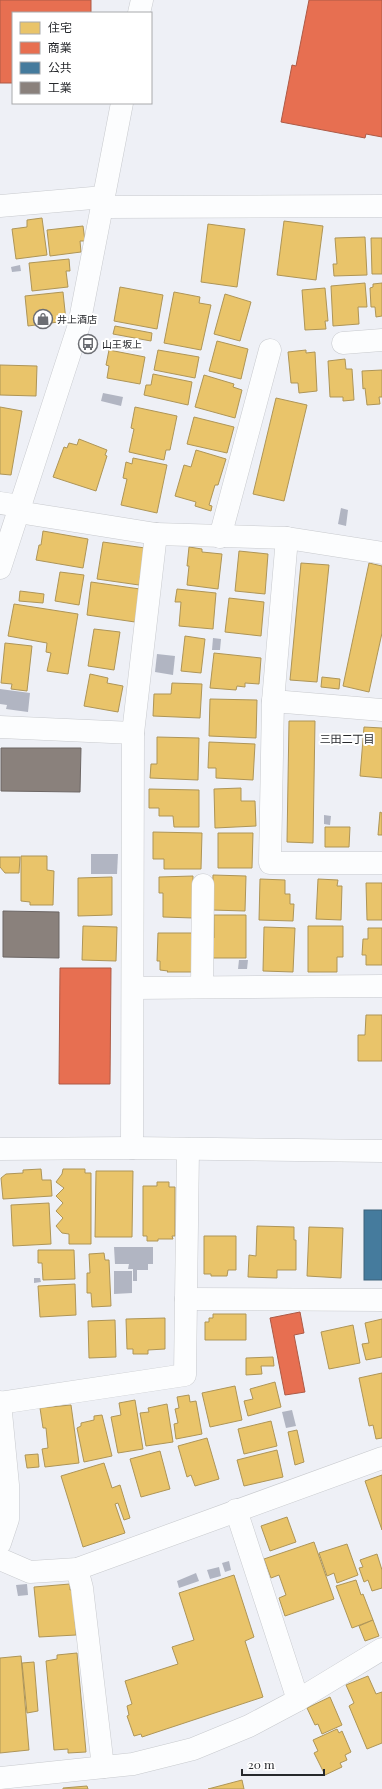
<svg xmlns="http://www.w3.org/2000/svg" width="382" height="1789" font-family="'Playfair Display','Noto Sans JP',serif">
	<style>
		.homes { fill: #e9c46a; stroke: #ae9557 }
		.shops { fill: #e76f51; stroke: #ad5a46 }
		.public { fill: #457b9d; stroke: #3c627b }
		.industry { fill: #8a817c; stroke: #6c6664 }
		.building { fill: #b1b5c2 }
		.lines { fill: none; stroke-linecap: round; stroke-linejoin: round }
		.minor-casing { stroke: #c8cace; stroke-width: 23 }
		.minor { stroke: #fcfdfe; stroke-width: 22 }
		.labels { text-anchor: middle; stroke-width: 4; stroke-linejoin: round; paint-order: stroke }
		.poi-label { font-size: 10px; fill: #26282c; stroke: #fff; text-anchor: start }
		.neighbourhood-label { font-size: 11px; fill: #26282c; stroke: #fff }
	</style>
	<rect width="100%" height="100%" fill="#eef0f6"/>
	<g class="homes">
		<path d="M42 218 47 255 16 259 12 229 27 227V220Z"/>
		<path d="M284 221 323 226 316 280 277 275Z"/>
		<path d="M208 224 245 229 237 287 201 282Z"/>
		<path d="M83 226 85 241H80L81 252 50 256 47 230Z"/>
		<path d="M365 237 367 275 334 276 333 264H337L335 238Z"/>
		<path d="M371 238H382V274H372Z"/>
		<path d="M69 259 70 271H66L68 287 32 291 29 263Z"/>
		<path d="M365 283 367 307H358L359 324 333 326 331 286Z"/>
		<path d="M382 283V316L376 317 375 307H371L370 288 373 287V284Z"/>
		<path d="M120 287 163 295 157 329 114 321Z"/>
		<path d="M325 288 328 321H325L326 329 305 330 302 290Z"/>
		<path d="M63 292 66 321 28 326 25 296Z"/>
		<path d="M174 292 200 297 199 303 211 305 201 350 164 343Z"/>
		<path d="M225 294 251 302 240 341 214 334Z"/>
		<path d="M115 326 152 333 151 341 113 334Z"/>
		<path d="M217 341 248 349 241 379 209 371Z"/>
		<path d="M109 350 145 357 140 384 107 378 109 366 106 365Z"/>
		<path d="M158 350 199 357 195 378 154 370Z"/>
		<path d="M306 350V353L315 352 317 391 299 393 298 383H291L288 352Z"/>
		<path d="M345 359 346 369H352L354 400 343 401V397H330L328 361Z"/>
		<path d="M0 365 37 366 36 396 0 395Z"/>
		<path d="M382 370V397H379L380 404 367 405 365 388 363 389 362 371Z"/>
		<path d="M153 374 192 382 188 405 144 395 146 385H151Z"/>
		<path d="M204 375 234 384 233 387 242 390 235 418 195 407Z"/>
		<path d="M276 398 307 405 284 501 253 494Z"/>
		<path d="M0 407 22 411 11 475 0 474Z"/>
		<path d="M135 407 177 416 170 450H166L164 460 129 452 134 429 131 428Z"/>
		<path d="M194 417 234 427 227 453 187 444Z"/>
		<path d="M79 439 107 450 105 455 107 456 96 491 53 477 64 447 67 448 69 443 77 445Z"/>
		<path d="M196 450 226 459 218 485H215L209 505 212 506 211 511 195 506 196 502 175 496 184 465 191 467Z"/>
		<path d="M133 458 167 465 157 513 121 505 127 479 123 478 126 462 132 464Z"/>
		<path d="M43 531 88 539 83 568 36 560 39 545H41Z"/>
		<path d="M103 542 145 548 139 585 97 579Z"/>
		<path d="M189 547 202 549V552L222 554 218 589 187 585 189 566H187Z"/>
		<path d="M239 551 268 554 265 594 235 591Z"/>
		<path d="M301 563 329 565 317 682 290 680Z"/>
		<path d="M369 563 382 566V633L369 692 343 686Z"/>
		<path d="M60 572 84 575 79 605 55 601Z"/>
		<path d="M91 582 140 589 135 622 87 615Z"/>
		<path d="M177 589 216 593 213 629 179 626 181 602H175Z"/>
		<path d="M20 591 44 594 43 603 19 601Z"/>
		<path d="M229 598 264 602 261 636 225 632Z"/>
		<path d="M14 604 78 614 68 674 47 671 51 653 46 652 47 643 8 636Z"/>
		<path d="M94 629 120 632 114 670 88 666Z"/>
		<path d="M185 636 205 639 201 673 181 671Z"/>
		<path d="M5 643 32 646 27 691 11 689 12 684 1 683Z"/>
		<path d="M214 653 261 658 259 684 245 683V687L237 686 236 690 210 688Z"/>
		<path d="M90 674 108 678 107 683 123 686 118 712 84 706Z"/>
		<path d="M322 677 340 679 339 689 321 687Z"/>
		<path d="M172 683 202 684 200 718 153 716 154 694H171Z"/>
		<path d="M210 699 257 700 256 738 209 736Z"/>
		<path d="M289 721H315L313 843 287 842Z"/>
		<path d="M364 727 382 728V778L360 776Z"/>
		<path d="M157 737 199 738 198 780 150 778 151 764H157Z"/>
		<path d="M209 742 255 744 253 780 216 778V768H208Z"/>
		<path d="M241 788V801H255L256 826 215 828 214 789Z"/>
		<path d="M149 789 199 790V827H174L173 816H159V808H149Z"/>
		<path d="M380 812 382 813V835H378Z"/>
		<path d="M325 827H350L349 847H325Z"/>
		<path d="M153 832 202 833 201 869H164V859H153Z"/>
		<path d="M218 833H253L252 868H218Z"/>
		<path d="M21 856H47V870L54 871 53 905H30V902L21 901Z"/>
		<path d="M0 857H20L19 873H5L0 867Z"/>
		<path d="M213 875 246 876 245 911 212 910Z"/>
		<path d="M193 876V918L163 917V893H159V877Z"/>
		<path d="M112 877V915L78 916V878Z"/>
		<path d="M260 879 285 880V894H290V904H294L293 921 259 920Z"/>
		<path d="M318 879 338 880 337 886H342L341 920 316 919Z"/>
		<path d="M366 883H382V920H367Z"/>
		<path d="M214 915H246V958H210V938H214Z"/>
		<path d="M83 926 117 927 116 961 82 960Z"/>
		<path d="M308 926H343V957H337V972H308Z"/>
		<path d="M264 927 295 928 293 972 263 971Z"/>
		<path d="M368 928H382V965H366V955H362L363 939H368Z"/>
		<path d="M158 933H192V972H167L168 971 160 970V961H157Z"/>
		<path d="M366 1015H382V1061H358V1035H365Z"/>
		<path d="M41 1169 42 1180H51L52 1196 3 1199 1 1178 6 1174 23 1173V1170Z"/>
		<path d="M63 1169H85V1173H91V1244H69V1234L62 1233 56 1226 63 1218 56 1211 63 1203 56 1196 64 1188 56 1182 62 1174Z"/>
		<path d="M96 1171H133L132 1237H95Z"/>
		<path d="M157 1182H169V1187H175V1236H172L173 1239H158V1241H147V1236H143V1186H157Z"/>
		<path d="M49 1203 51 1244 13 1246 11 1205Z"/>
		<path d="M257 1226 294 1227V1240H296V1270H277V1278L248 1277 249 1255 256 1256Z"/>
		<path d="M309 1227 343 1228 341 1278 307 1276Z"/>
		<path d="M204 1236H236V1270H228L227 1276H211V1274H204Z"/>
		<path d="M38 1250H74L75 1279 43 1280 42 1263H38Z"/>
		<path d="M104 1253 105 1260H109L111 1306 92 1307 91 1293H87V1273H90L89 1254Z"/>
		<path d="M75 1284 76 1315 40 1317 38 1286Z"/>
		<path d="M213 1314H246V1340H205V1322H209V1318H213Z"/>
		<path d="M165 1318V1349L148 1350V1354H133V1349H127L126 1319Z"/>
		<path d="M382 1319V1357L366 1360 362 1344 369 1343 365 1323Z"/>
		<path d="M115 1320 116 1357 89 1358 88 1321Z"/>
		<path d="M353 1325 360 1363 329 1369 321 1332Z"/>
		<path d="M273 1357 274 1366H261L262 1374 246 1375V1358Z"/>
		<path d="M382 1373V1438L376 1439 373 1425 369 1426 359 1378Z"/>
		<path d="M275 1382 281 1407 248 1416 244 1401 253 1399 250 1389Z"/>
		<path d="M235 1386 242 1420 210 1427 202 1393Z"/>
		<path d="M189 1395 190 1402 196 1401 202 1434 176 1439 174 1424 178 1423 175 1409 179 1408 177 1397Z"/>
		<path d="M135 1400 143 1449 118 1453 111 1417 121 1415 119 1403Z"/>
		<path d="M167 1404 173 1442 146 1446 140 1413 149 1412 148 1408Z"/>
		<path d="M71 1405 79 1463 45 1467 42 1449 48 1448 46 1428H43L40 1408Z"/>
		<path d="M102 1415 112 1456 84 1462 77 1428 81 1426V1423L94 1420V1416Z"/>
		<path d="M271 1421 277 1446 244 1454 238 1429Z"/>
		<path d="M297 1430 304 1462 295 1465 288 1432Z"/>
		<path d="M207 1438 219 1479 195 1486 191 1475 187 1477 178 1446Z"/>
		<path d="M277 1450 283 1477 244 1486 237 1460Z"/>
		<path d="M160 1451 170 1489 141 1497 130 1459Z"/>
		<path d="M38 1454 39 1467 27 1468 25 1455Z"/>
		<path d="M104 1463 112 1488 120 1485 130 1518 124 1520 118 1503 115 1504 125 1533 83 1547 61 1476Z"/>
		<path d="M382 1475V1530L365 1481Z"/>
		<path d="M287 1517 296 1542 270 1551 261 1526Z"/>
		<path d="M314 1542 334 1599 285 1616 279 1598 286 1595 279 1575 271 1578 264 1559Z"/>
		<path d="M347 1544 358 1575 337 1583 334 1573 327 1576 319 1553Z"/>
		<path d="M377 1554 382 1570V1588L372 1591 368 1580 364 1582 359 1568 363 1567 360 1560Z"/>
		<path d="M234 1575 254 1637 245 1641 263 1697 142 1737 141 1734 134 1736 127 1716 129 1715 127 1706 132 1704 125 1681 178 1664 172 1647 194 1640 179 1593Z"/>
		<path d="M356 1580 361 1595 363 1594 373 1620 352 1628 336 1586Z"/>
		<path d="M70 1584V1590L73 1589 76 1635 39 1637 34 1587Z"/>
		<path d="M373 1620 379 1636 365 1641 359 1626Z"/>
		<path d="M77 1653 86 1752 68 1753V1749L54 1750 46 1661 57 1659V1655Z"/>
		<path d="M21 1656 29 1750 0 1753V1658Z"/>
		<path d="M34 1662 38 1711 27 1713 22 1663Z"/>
		<path d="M368 1676 376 1694 382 1692V1743L367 1749 349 1706 354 1703 346 1685Z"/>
		<path d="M330 1697 342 1725 322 1734 318 1724 315 1725 307 1708Z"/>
		<path d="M337 1729 339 1733 342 1731 351 1752 345 1755 347 1760 340 1763 342 1767 325 1775 314 1753 318 1751 313 1740Z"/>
		<path d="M242 1780 244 1789H208Z"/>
		<path d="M87 1786 88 1789H63V1788Z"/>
	</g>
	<g class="shops">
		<path d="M0 0H91V13H13V83H0Z"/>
		<path d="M309 0H382V137L366 134 365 138 281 122 292 65 296 66Z"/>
		<path d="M60 968H111L110 1084H59Z"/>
		<path d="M300 1312 304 1333 294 1335 305 1392 285 1395 270 1318Z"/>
	</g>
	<rect class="public" x="364" y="1210" width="18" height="70"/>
	<g class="industry">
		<path d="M1 748H81L80 792 1 791Z"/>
		<path d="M3 911 59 912V958L3 957Z"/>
	</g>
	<g class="building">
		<path d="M20 265 21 271 12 272 11 267Z"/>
		<path d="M103 393 123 397 121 406 101 401Z"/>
		<path d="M341 508 348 510 346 526 338 524Z"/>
		<path d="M213 638 221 639 220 650H212Z"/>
		<path d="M157 654 175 656 173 675 155 672Z"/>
		<path d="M0 689 30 693 28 712 6 709 7 705 0 704Z"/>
		<path d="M324 815 331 816 330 825 324 824Z"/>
		<path d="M91 854H118L117 874H91Z"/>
		<path d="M239 960H248L247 969H238Z"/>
		<path d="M114 1247H153V1264H148V1270H137V1281H133V1269H128L129 1264H115Z"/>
		<path d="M114 1271H132V1293L114 1294Z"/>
		<path d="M34 1278H40L41 1282 34 1283Z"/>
		<path d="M292 1410 296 1426 286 1428 282 1412Z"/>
		<path d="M229 1561 231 1570 225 1572 222 1563Z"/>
		<path d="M219 1567 221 1576 210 1579 207 1570Z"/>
		<path d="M196 1573 199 1581 179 1588 177 1581Z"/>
		<path d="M27 1584 28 1595 18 1596 16 1585Z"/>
	</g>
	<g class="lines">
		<defs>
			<g id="minor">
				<path d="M139 13 142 0"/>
				<path d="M0 206 104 197"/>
				<path d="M103 207 382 206"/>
				<path d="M343 343 382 340"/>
				<path d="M0 503 20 506"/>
				<path d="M18 512 156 534 287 538 382 553"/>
				<path d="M220 537 270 350"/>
				<path d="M287 538 273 701 270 863H382"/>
				<path d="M0 568 79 325 122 103"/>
				<path d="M273 701 382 710"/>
				<path d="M0 727 133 733"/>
				<path d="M202 987 203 885"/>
				<path d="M133 988 382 986"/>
				<path d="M132 1148 133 733 156 534"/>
				<path d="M0 1149 132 1148 382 1151"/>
				<path d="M186 1299 382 1300"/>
				<path d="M0 1402 8 1485V1519L0 1543"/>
				<path d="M0 1403 185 1375 188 1149"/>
				<path d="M236 1510 298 1700"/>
				<path d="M0 1559 30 1572 77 1569 382 1458"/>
				<path d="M77 1569 82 1588 103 1767"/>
				<path d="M0 1778 133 1764 193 1749 249 1726 298 1700 382 1649"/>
			</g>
		</defs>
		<use href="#minor" class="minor-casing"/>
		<use href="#minor" class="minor"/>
	</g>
	<defs>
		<symbol id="shop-ring" viewBox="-11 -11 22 22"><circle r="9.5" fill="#fff" stroke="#6c6e73" stroke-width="1.5"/><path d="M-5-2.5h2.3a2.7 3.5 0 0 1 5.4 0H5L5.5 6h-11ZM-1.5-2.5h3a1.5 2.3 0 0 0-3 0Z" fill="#6c6e73"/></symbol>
		<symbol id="bus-ring" viewBox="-11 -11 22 22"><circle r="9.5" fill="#fff" stroke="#6c6e73" stroke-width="1.5"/><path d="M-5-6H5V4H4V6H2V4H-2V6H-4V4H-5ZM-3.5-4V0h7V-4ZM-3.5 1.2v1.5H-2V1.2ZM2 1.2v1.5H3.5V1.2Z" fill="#6c6e73"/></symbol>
	</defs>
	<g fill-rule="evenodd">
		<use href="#shop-ring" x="32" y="308" width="22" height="22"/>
		<use href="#bus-ring" x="77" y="333" width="22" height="22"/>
	</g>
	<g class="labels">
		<g class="poi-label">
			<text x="57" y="323">井上酒店</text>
			<text x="102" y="348">山王坂上</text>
		</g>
		<g class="neighbourhood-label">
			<text x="347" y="743">三田二丁目</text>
		</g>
	</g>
	<rect x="12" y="12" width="140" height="92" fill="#ffffff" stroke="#a8a9ab"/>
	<rect x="20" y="22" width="20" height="12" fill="#e9c46a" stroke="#a8a9ab"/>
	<text x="48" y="32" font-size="12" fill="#26282c">住宅</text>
	<rect x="20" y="42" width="20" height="12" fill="#e76f51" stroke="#a8a9ab"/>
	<text x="48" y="52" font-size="12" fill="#26282c">商業</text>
	<rect x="20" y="62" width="20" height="12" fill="#457b9d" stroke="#a8a9ab"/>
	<text x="48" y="72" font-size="12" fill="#26282c">公共</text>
	<rect x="20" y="82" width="20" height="12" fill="#8a817c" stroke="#a8a9ab"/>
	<text x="48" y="92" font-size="12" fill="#26282c">工業</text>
	<path d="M242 1769v6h82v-6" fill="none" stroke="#26282c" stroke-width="2"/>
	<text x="248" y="1769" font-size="12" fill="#26282c" stroke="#ffffff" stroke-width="3" paint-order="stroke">20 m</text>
</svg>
